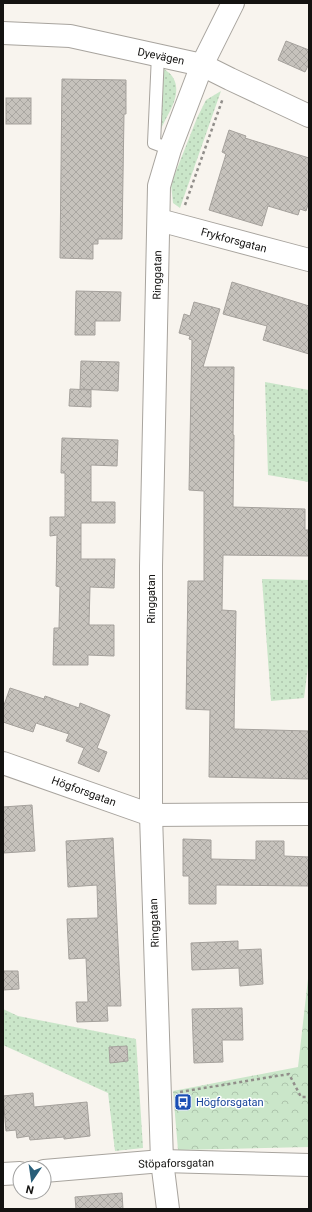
<svg xmlns="http://www.w3.org/2000/svg" width="312" height="1212" font-family="Roboto,sans-serif">
	<style>
		.grass { fill: url(#grass-dots) }
		.park { fill: url(#park-crowns) }
		.building { fill: url(#building-cross-hatch); stroke: #a5a19c }
		.lines { fill: none; stroke-linecap: round; stroke-linejoin: round }
		.service-casing { stroke: #a8a49e; stroke-width: 14 }
		.minor-casing { stroke: #a8a49e; stroke-width: 24 }
		.path { stroke: #918e8a; stroke-width: 2.5; stroke-dasharray: 3 3; stroke-linecap: butt }
		.service { stroke: #fff; stroke-width: 12 }
		.minor { stroke: #fff; stroke-width: 22 }
		.labels { text-anchor: middle; stroke-width: 3; stroke-linejoin: round; paint-order: stroke }
		.street-label { font-size: 11px; fill: #141311; stroke: #fff }
		.transit-label { font-size: 11px; fill: #164399; stroke: #fff; text-anchor: start }
	</style>
	<defs>
		<pattern id="grass-dots" width="8" height="8" patternUnits="userSpaceOnUse"><rect width="8" height="8" fill="#cae6c9"/><path d="M2 2h.1M6 6h.1" fill="none" stroke="#adc4ac" stroke-width="1.8" stroke-linecap="round"/></pattern>
		<pattern id="park-crowns" width="20" height="18" patternUnits="userSpaceOnUse"><rect width="20" height="18" fill="#cae6c9"/><path d="M2 6a3 3 0 1 1 6 0M12 15a3 3 0 1 1 6 0" fill="none" stroke="#adc4ac"/></pattern>
		<pattern id="building-cross-hatch" width="8" height="8" patternUnits="userSpaceOnUse"><rect width="8" height="8" fill="#c6c2bc"/><path d="M0 0l8 8M0 8l8-8" fill="none" stroke="#a9a6a1"/></pattern>
	</defs>
	<rect width="100%" height="100%" fill="#f8f4ee"/>
	<g class="grass">
		<path d="M162 67C165 70 169 72 172 76 184 93 168 113 161 129Z"/>
		<path d="M221 91 180 208 173 203 171 184 197 118 206 100Z"/>
		<path d="M265 382 309 390V482L268 475Z"/>
		<path d="M262 579 309 580V659L304 698 271 701Z"/>
		<path d="M3 1009 18 1016 136 1039 143 1148 115 1151 108 1093 3 1045Z"/>
	</g>
	<path class="park" d="M309 970V1147L178 1150 173 1091 298 1067Z"/>
	<g class="building">
		<path d="M286 41 309 50V64L305 72 278 60Z"/>
		<path d="M62 79 126 80V114H124L122 239H98V244H93V259L60 258Z"/>
		<rect x="6" y="98" width="25" height="26"/>
		<path d="M229 130 246 136 245 138 309 158V202L306 211 300 209 298 215 268 206 262 226 209 210 226 154 222 152Z"/>
		<path d="M232 282 309 306V354L263 340 267 326 223 314Z"/>
		<path d="M76 291 121 292 120 321H95V335H75Z"/>
		<path d="M194 302 220 309 203 367H234L233 435H234L233 507 305 509V530H309V556L223 555 222 610 236 611 234 729 309 731V779L209 777 210 710 186 709 188 581H204V491L189 490 192 340 189 339 190 336 179 333 184 314 190 316Z"/>
		<path d="M81 361 119 362 118 391 80 389Z"/>
		<path d="M70 389 91 390V407L69 406Z"/>
		<path d="M62 438 118 440 117 466 91 465V502H115V523H81V559H115L114 588 90 587 89 625H114V656L88 655V665H53L54 628H59L60 587 56 586 57 535 50 536V517H65V473H61Z"/>
		<path d="M10 688 44 699 45 696 79 708 80 703 110 715 97 748 107 752 99 772 78 763 84 748 66 741 69 734 36 723 33 732 3 722V708Z"/>
		<path d="M32 805 35 851 3 853V807Z"/>
		<path d="M113 838 121 1006H107L108 1021 77 1022 76 1002H88L86 958 69 959 67 919 98 918 97 885 68 887 66 841Z"/>
		<path d="M183 839 211 840V859L256 860V841H284V856L309 857V886L216 885V904H189V876H183Z"/>
		<path d="M238 941V950L261 949 263 984 240 986 239 968 192 970 191 943Z"/>
		<path d="M3 971H18L19 989 3 990Z"/>
		<path d="M242 1008 243 1040H222L223 1062 194 1063 192 1009Z"/>
		<path d="M127 1046 128 1061 110 1063 109 1047Z"/>
		<path d="M33 1093 34 1107 87 1102 90 1136 64 1139V1137L30 1140 29 1136 17 1138 16 1130 6 1131 3 1096Z"/>
		<path d="M122 1193 123 1209H76L75 1197Z"/>
	</g>
	<g class="lines">
		<defs>
			<path id="service" d="M158 55 154 143 170 149"/>
			<g id="minor">
				<path d="M3 33 70 36 202 65 230 79 309 116"/>
				<path d="M159 220 309 260"/>
				<path d="M3 763 151 815 309 814"/>
				<path d="M44 1171 162 1161 309 1165"/>
				<path d="M3 1174 20 1173"/>
				<path d="M168 1209 162 1161 151 815V566L159 186 170 149 202 65 233 3"/>
			</g>
		</defs>
		<use href="#service" class="service-casing"/>
		<use href="#minor" class="minor-casing"/>
		<g class="path">
			<path d="M185 205 223 98"/>
			<path d="M180 1092 289 1074 301 1097H309"/>
		</g>
		<use href="#service" class="service"/>
		<use href="#minor" class="minor"/>
	</g>
	<defs>
		<symbol id="bus-square" viewBox="-11 -11 22 22"><rect x="-9" y="-9" width="18" height="18" rx="4" fill="#1a4fb4" stroke="#fff"/><path d="M-5-6H5V4H4V6H2V4H-2V6H-4V4H-5ZM-3.5-4V0h7V-4ZM-3.5 1.2v1.5H-2V1.2ZM2 1.2v1.5H3.5V1.2Z" fill="#fff"/></symbol>
	</defs>
	<g fill-rule="evenodd">
		<use href="#bus-square" x="173" y="1092" width="20" height="20"/>
	</g>
	<g class="labels">
		<g class="street-label">
			<text transform="translate(161 56) rotate(12)" y="4">Dyevägen</text>
			<text transform="translate(234 240) rotate(15)" y="4">Frykforsgatan</text>
			<text transform="translate(157 275) rotate(-89)" y="4">Ringgatan</text>
			<text transform="translate(151 599) rotate(-90)" y="4">Ringgatan</text>
			<text transform="translate(84 791) rotate(20)" y="4">Högforsgatan</text>
			<text transform="translate(154 923) rotate(-92)" y="4">Ringgatan</text>
			<text transform="translate(176 1163) rotate(-1)" y="4">Stöpaforsgatan</text>
		</g>
		<g class="transit-label">
			<text x="196" y="1106">Högforsgatan</text>
		</g>
	</g>
	<rect width="312" height="1212" fill="none" stroke="#141311" stroke-width="8"/>
	<g transform="translate(32 1180) rotate(193)"><circle r="19" fill="#ffffff" stroke="#a1a1a0"/>
	<path d="M0-3L7 15L0 10L-7 15Z" fill="#285e79"/>
	<text y="-6" font-size="11" font-weight="bold" text-anchor="middle" fill="#141311">N</text>
	</g>
</svg>
